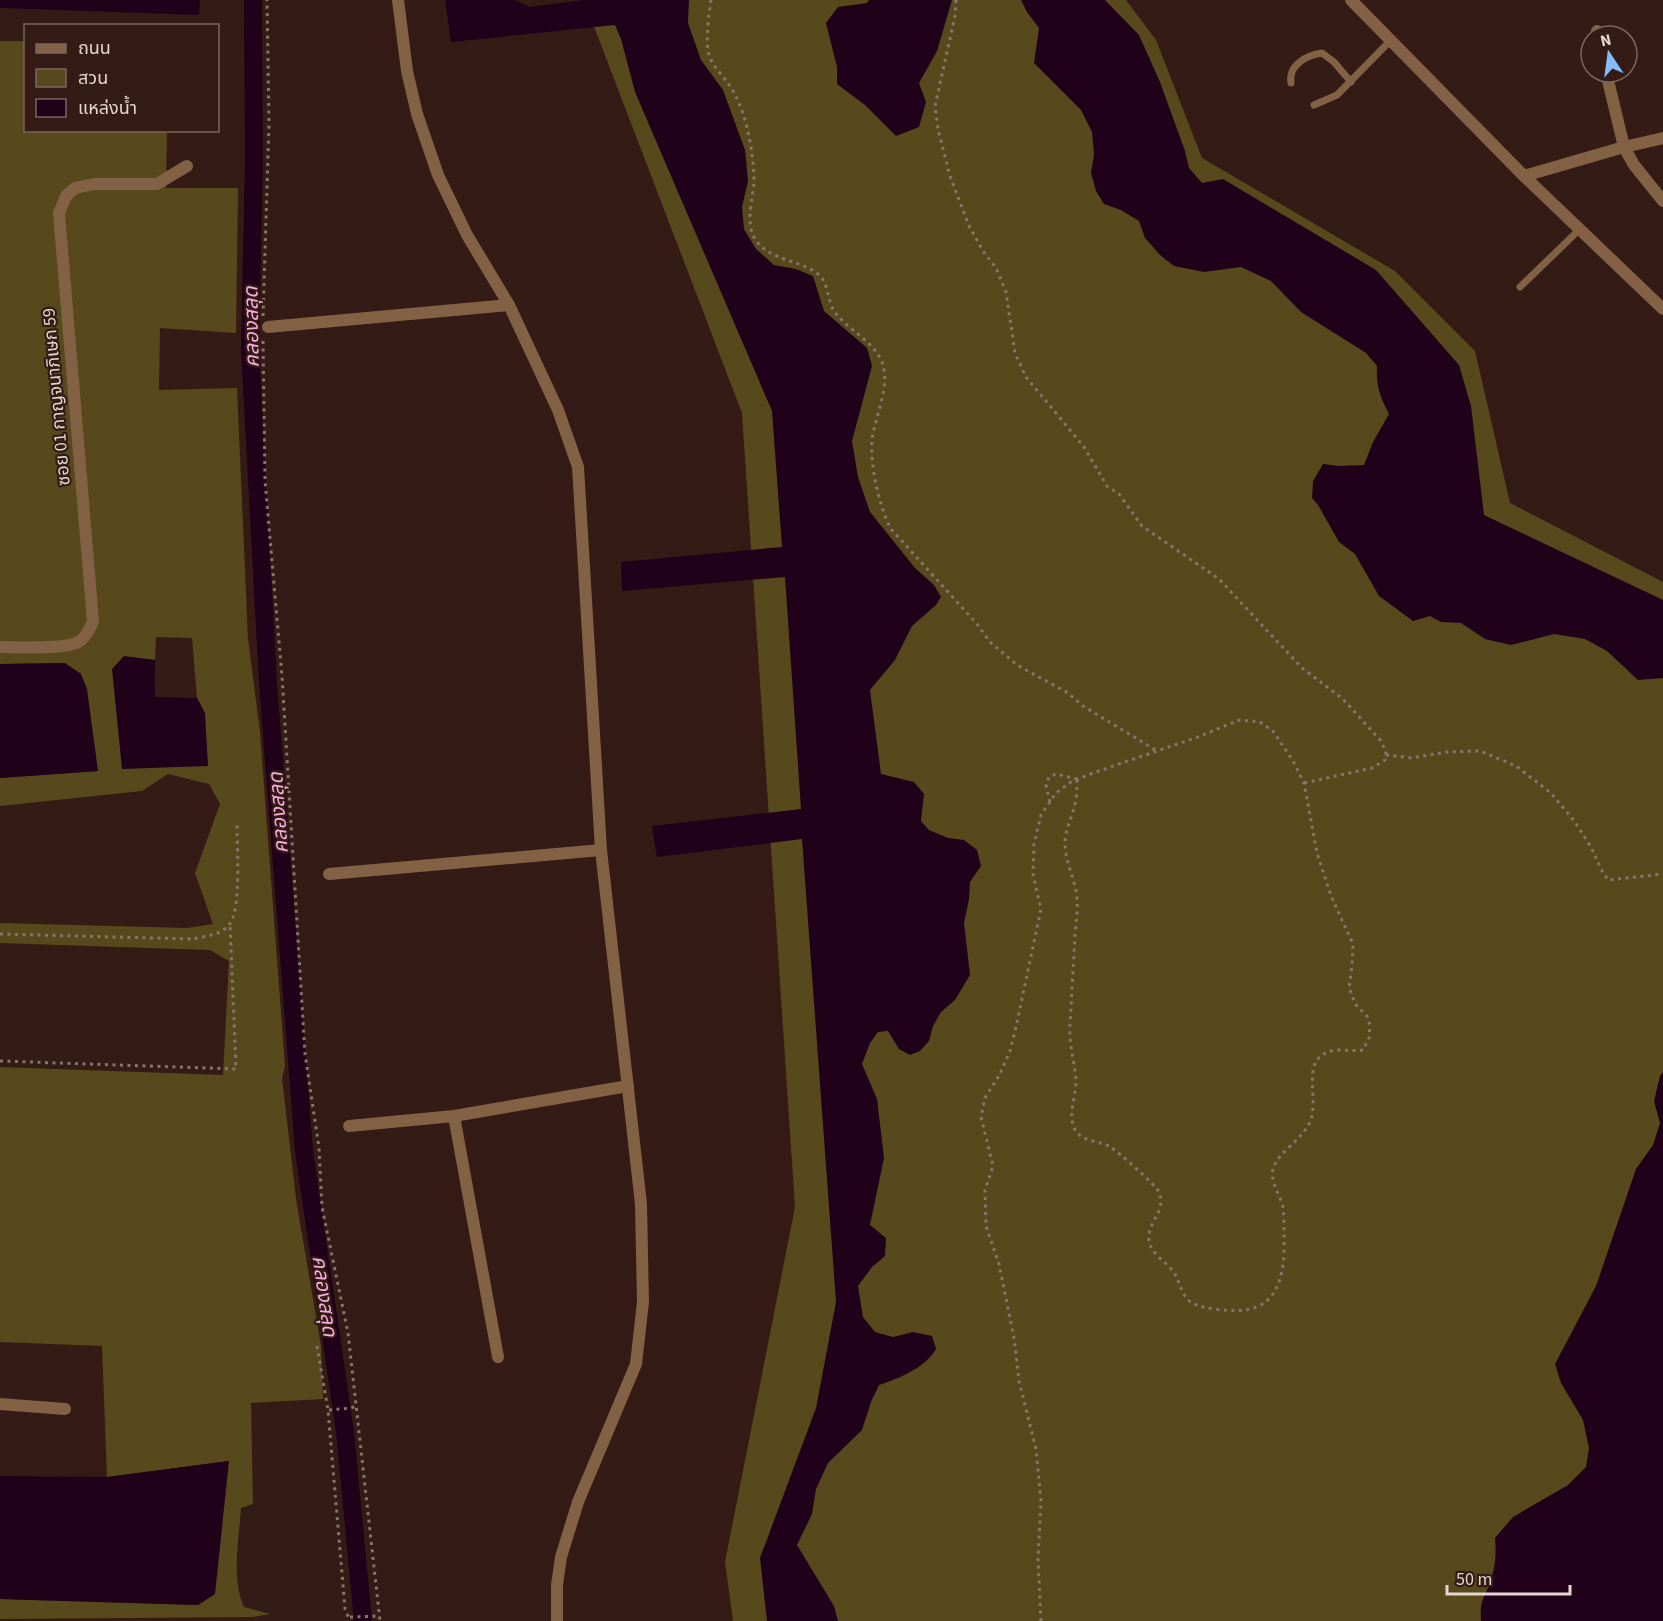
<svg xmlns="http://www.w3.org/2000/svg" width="1663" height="1621" font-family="'Source Sans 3','Noto Sans Thai',sans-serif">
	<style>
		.green { fill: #58491d; fill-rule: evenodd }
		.water { fill: #21001a }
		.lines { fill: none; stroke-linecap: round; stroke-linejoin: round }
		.canal { stroke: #21001a; stroke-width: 18 }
		.path { stroke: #89736d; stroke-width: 3; stroke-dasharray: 3 4.5; stroke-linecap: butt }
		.lane { stroke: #826144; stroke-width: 7 }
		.street { stroke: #826144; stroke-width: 12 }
		.labels { text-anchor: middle; stroke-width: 4.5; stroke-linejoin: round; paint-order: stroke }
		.street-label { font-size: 18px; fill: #e6d4cf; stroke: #351b15 }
		.water-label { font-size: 20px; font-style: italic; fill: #f5aee0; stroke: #351b15 }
	</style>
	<rect width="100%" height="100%" fill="#351b15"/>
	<g class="green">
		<path d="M586 0H1126L1156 40 1202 158 1395 271 1475 351 1510 503 1663 582V1621H733L725 1562 795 1207 742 413 585 3Z"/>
		<path d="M0 41H25L26 130 167 131 166 188H238L236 333 160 328 159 390 237 388 248 639 260 732 285 1066 282 1078 296 1199 321 1346 323 1399 251 1403 253 1504 241 1508C239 1539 231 1578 244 1607L270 1614 253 1617 0 1619V1599L198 1605 229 1461 107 1477 102 1346 0 1342V1067L223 1075 229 961 210 950 0 943V923L187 928 213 924 195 873 220 804 209 784 168 774 142 791 0 806V778L98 771 65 663 0 664ZM156 637 192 638 197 698 205 713 140 767 122 769 124 657 155 660Z"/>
	</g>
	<g class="water">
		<path d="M0 0H200L199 15 0 8Z"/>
		<path d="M445 0H515L529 7 583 0H689L688 23 701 60 723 90 745 150 748 181 742 207 744 229 756 249 774 265 796 269 813 276 824 311 867 348 872 366 852 441 858 477 870 512 915 568 934 585 941 597 936 605 912 626 895 660 870 690 881 774 914 782 924 794 921 821 929 830 948 838 964 840 977 850 981 866 970 882 969 899 964 923 970 975 955 1000 941 1012 933 1026 929 1041 920 1051 910 1055 899 1049 888 1031 878 1032 870 1043 862 1064 877 1099 884 1158 870 1225 886 1238 885 1256 872 1267 858 1286 863 1317 875 1332 893 1337 913 1332 932 1336 936 1349C925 1368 900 1378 879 1385L871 1402 862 1430 828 1463 816 1489 812 1514 797 1545 834 1606 838 1621H767L760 1558 816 1408 836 1302 802 839 657 857 652 826 801 809 785 577 622 591 621 562 782 547 772 411 635 92 621 39 615 25 451 42Z"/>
		<path d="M869 0H952L937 51 919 83 926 102 919 127 896 136 865 105 837 84V67L826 23 838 7 867 3Z"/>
		<path d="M1021 0H1105L1139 35 1160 82 1185 151 1189 168 1202 183 1223 179 1376 270 1459 365 1471 406 1484 515 1663 600V678L1638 680 1607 651 1585 639 1554 634 1511 645 1485 639 1461 623 1441 622 1430 616 1413 621 1379 596 1355 554 1339 542 1318 505 1312 498 1313 481 1323 464 1339 466 1364 465 1373 442 1389 414C1380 397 1376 386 1377 366L1366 353 1301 312 1271 281 1241 267 1204 272 1174 266 1160 255 1145 238 1139 221 1121 210 1104 204 1096 191 1091 173 1094 154 1092 132 1081 110 1034 63 1039 28 1027 12Z"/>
		<path d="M124 656 155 660V697L197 698 205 713 208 766 122 769 112 669Z"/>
		<path d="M65 663 81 674 87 689 98 771 0 778V664Z"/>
		<path d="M1663 1072V1621H1481C1479 1597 1487 1596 1492 1576 1496 1563 1496 1551 1495 1538L1513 1517 1568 1485 1586 1467 1589 1448 1583 1420 1561 1383 1555 1364 1596 1286 1636 1169 1653 1145 1660 1123 1654 1101 1660 1076Z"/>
		<path d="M229 1461 215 1594 198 1605 0 1599V1476L107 1477Z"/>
	</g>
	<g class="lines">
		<path class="canal" d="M253 0 254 159 250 349 268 683 304 1151 345 1432 363 1621"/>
		<g class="path">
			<path d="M711 0C709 15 705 40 709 55 713 68 728 80 734 93 744 111 749 133 752 154 753 163 754 172 754 181 753 199 745 223 755 239 769 261 799 259 818 274 829 283 827 300 834 311 846 328 868 338 879 356 894 380 875 415 872 440 870 465 879 507 891 529L977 624 990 642 1017 665 1068 693 1083 706 1157 751"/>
			<path d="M956 0 955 16 935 106 938 129 950 176 969 226 983 251 996 268 1006 292 1015 353 1026 377 1084 447 1107 486 1119 494 1142 526 1219 579 1302 668 1343 699 1380 740 1386 751 1385 760 1372 768 1304 783"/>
			<path d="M263 316 269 123 267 0"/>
			<path d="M263 341 265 481 282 676 305 1054 319 1148 322 1207 348 1333 380 1621"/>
			<path d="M1386 755 1412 758 1446 752 1480 751 1516 766 1551 793 1575 822 1591 847 1601 869 1608 880 1663 874"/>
			<path d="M1050 802 1046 785 1049 777 1056 774 1077 779"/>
			<path d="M0 934 193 939C205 936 224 935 231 922 241 904 237 846 237 823"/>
			<path d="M0 1061 236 1069 230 924"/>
			<path d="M317 1346 328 1410 345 1609 350 1621"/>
			<path d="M329 1410 351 1408 356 1406"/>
			<path d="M350 1617 380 1616"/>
			<path d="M1041 1621 1038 1559 1041 1501 1036 1449 1019 1381 1014 1338 999 1264 986 1226 985 1190 993 1166 981 1117 985 1098 1000 1074 1010 1051 1016 1027 1041 909 1033 875 1034 844 1041 815 1056 793 1071 782 1093 773 1198 737 1239 720 1260 722 1273 731 1293 761 1304 783 1317 853 1331 896 1353 944 1352 966 1349 988 1356 1005 1367 1016 1370 1025 1369 1038 1363 1050C1355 1051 1347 1050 1338 1050 1298 1053 1319 1095 1311 1119 1304 1140 1278 1151 1273 1169 1270 1183 1280 1194 1283 1207 1284 1215 1284 1223 1284 1231 1285 1262 1284 1305 1245 1310 1233 1312 1202 1309 1192 1303 1182 1297 1180 1283 1175 1274 1167 1261 1146 1253 1149 1234 1152 1218 1166 1209 1159 1192 1156 1185 1116 1150 1109 1146 1096 1140 1078 1142 1073 1125 1069 1110 1076 1096 1076 1081 1075 1066 1071 1052 1070 1037 1069 1027 1071 1017 1071 1008 1072 983 1074 958 1075 934 1076 922 1078 910 1077 899 1076 880 1064 861 1065 841 1066 826 1074 814 1076 799 1077 792 1077 786 1077 779"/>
		</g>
		<g class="lane">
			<path d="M1291 83C1288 65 1307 55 1322 53L1334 62 1351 82"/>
			<path d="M1314 105 1337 95 1390 41"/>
			<path d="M1520 287 1580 229"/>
		</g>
		<g class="street">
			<path d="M398 0 407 71 417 114 438 175 467 235 509 305 558 410 578 467 601 850 641 1204 643 1302 636 1364 578 1502 561 1557 557 1585V1621"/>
			<path d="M1351 0 1524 176 1663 309"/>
			<path d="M1597 31 1598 36"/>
			<path d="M1606 72 1624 147 1634 165 1663 201"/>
			<path d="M1524 176 1624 147 1663 138"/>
			<path d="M268 327 509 305"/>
			<path d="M0 647C17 647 68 650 80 641 87 636 90 628 93 621L59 213 66 196 75 188 94 184H157L187 166"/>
			<path d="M329 874 601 850"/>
			<path d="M349 1126 454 1116"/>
			<path d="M498 1357 454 1116 628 1086"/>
			<path d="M0 1404 65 1409"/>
		</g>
	</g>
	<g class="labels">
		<g class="street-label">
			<text transform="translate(56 397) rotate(-95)" y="6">ซอย 01 กาญจนาภิเษก 59</text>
		</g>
		<g class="water-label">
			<text transform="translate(251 327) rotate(-91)" y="7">คลองสลุด</text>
			<text transform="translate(278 813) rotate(-94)" y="7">คลองสลุด</text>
			<text transform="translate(325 1296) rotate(82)" y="7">คลองสลุด</text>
		</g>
	</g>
	<rect x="24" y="24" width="195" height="108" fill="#351b15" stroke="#7c655f" stroke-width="1.5"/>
	<rect x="36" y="44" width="30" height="9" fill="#826144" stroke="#7c655f" stroke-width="1.5"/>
	<text x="78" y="54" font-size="18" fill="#e6d4cf">ถนน</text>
	<rect x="36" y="69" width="30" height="18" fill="#58491d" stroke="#7c655f" stroke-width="1.5"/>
	<text x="78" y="84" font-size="18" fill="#e6d4cf">สวน</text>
	<rect x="36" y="99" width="30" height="18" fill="#21001a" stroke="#7c655f" stroke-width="1.5"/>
	<text x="78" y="114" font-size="18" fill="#e6d4cf">แหล่งน้ำ</text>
	<g transform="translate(1609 54) rotate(347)"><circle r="28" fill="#351b15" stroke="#7c655f" stroke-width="1.5"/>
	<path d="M0-4.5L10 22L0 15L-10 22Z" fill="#85bbfb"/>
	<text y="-9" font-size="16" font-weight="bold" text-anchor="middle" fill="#e6d4cf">N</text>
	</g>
	<path d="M1447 1585v9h123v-9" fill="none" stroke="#e6d4cf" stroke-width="3"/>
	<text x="1456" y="1585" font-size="18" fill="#e6d4cf" stroke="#351b15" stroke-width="4.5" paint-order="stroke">50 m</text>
</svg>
